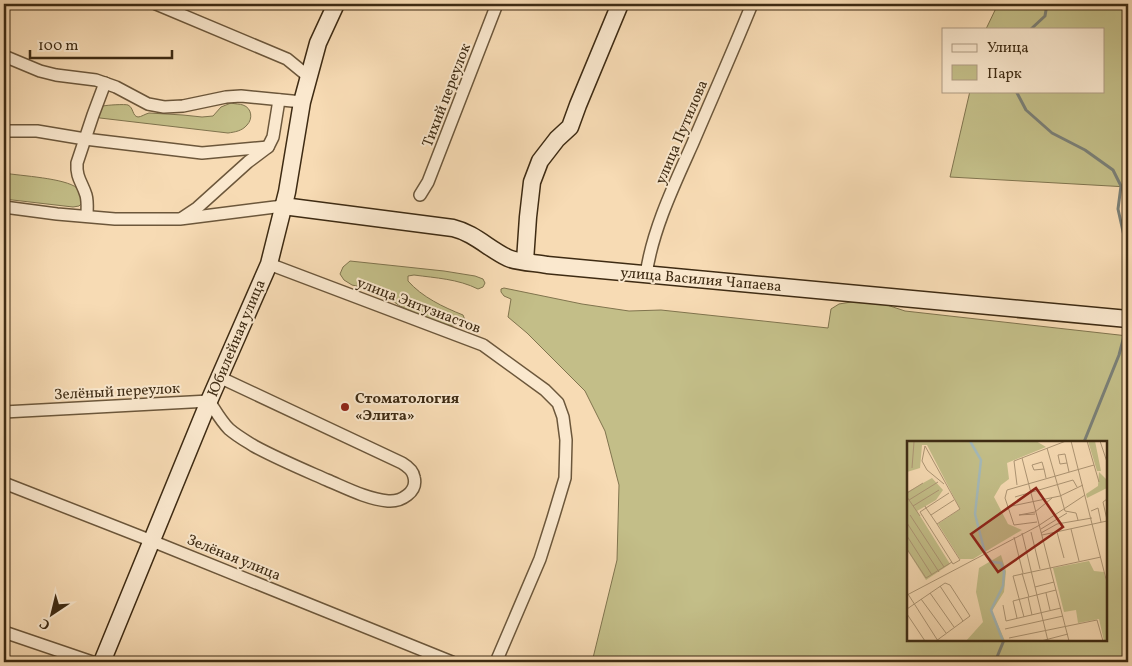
<svg xmlns="http://www.w3.org/2000/svg" width="1132" height="666" font-family="Vollkorn,serif">
	<style>
		.green { fill: #c3be88; stroke: #80744e; fill-rule: evenodd }
		.lines { fill: none; stroke-linecap: round; stroke-linejoin: round }
		.stream { stroke: #7b8077; stroke-width: 3 }
		.street-casing { stroke: #6c573b; stroke-width: 14 }
		.secondary-casing { stroke: #3e2b13; stroke-width: 19 }
		.street { stroke: #fae8ce; stroke-width: 11 }
		.secondary { stroke: #fae8ce; stroke-width: 16 }
		.poi-dot { fill: #8f2418; stroke: #fae8ce; stroke-width: 2 }
		.labels { text-anchor: middle; stroke-width: 4; stroke-linejoin: round; paint-order: stroke }
		.street-label { font-size: 15px; fill: #3e2b13; stroke: #fae8ce }
		.poi-label { font-size: 15px; font-weight: bold; fill: #3e2b13; stroke: #fae8ce; text-anchor: start }
		.inset-river { fill: none; stroke: #a3b8b9; stroke-width: 2.5 }
		.inset-road { fill: none; stroke: #ad9574; stroke-width: 1 }
		.view { fill: #8f2418; fill-opacity: 0.15; stroke: #8f2418; stroke-width: 2.5 }
		.inset-edge { fill: none; stroke: #3e2b13; stroke-width: 2.5 }
	</style>
	<rect width="100%" height="100%" fill="#f7dbb4"/>
	<filter id="stains"><feTurbulence type="fractalNoise" baseFrequency=".004" numOctaves="4"/><feColorMatrix values="0 0 0 0 .2 0 0 0 0 .09 0 0 0 0 .02 0 0 0 .5 -.17"/></filter>
	<radialGradient id="worn" r=".72"><stop offset=".6" stop-color="#630" stop-opacity="0"/><stop offset="1" stop-color="#630" stop-opacity=".3"/></radialGradient>
	<g class="green">
		<path d="M998 4H1128V187L950 177 970 91H1103V29H986Z"/>
		<path d="M231 103C235 104 240 104 243 105 252 108 253 119 247 125 242 131 235 132 228 133L100 118 98 117C99 113 99 108 103 106 107 105 125 104 128 105 134 108 132 116 138 117 141 117 145 114 149 113L183 115 202 117 213 116 221 107Z"/>
		<path d="M4 173C21 176 65 178 77 188 81 191 81 197 83 202L79 206 73 207 4 199Z"/>
		<path d="M350 261 444 271 475 276 483 279 485 283 483 287 478 289C458 279 436 278 414 275L408 276V281C422 297 443 307 463 315L465 320 460 325 452 326 432 321 400 306 387 297 370 289 352 285 344 280 340 274 343 267Z"/>
		<path d="M504 288 582 304 629 311 661 310 828 328 831 309 839 304 869 299 905 311 1128 336V662H592L617 560 619 485 605 431 585 391 527 333 508 317 511 299 504 296 501 292V289ZM908 442H1106V640H908Z"/>
	</g>
	<g class="lines">
		<g class="stream">
			<path d="M1031 29 1045 16 1047 4"/>
			<path d="M1016 91 1026 110 1052 133 1085 150 1113 170 1121 186 1118 209 1128 254"/>
			<path d="M1127 309 1128 302"/>
			<path d="M1084 442 1119 355 1127 325"/>
			<path d="M995 662 1004 640"/>
		</g>
		<defs>
			<g id="street">
				<path d="M156 4 287 59 309 77"/>
				<path d="M4 56 40 71 56 75 96 80 116 87 148 104 164 107 183 106 226 97 241 96 302 102"/>
				<path d="M4 131H37L85 139 202 153 268 147"/>
				<path d="M420 195 428 182 497 4"/>
				<path d="M4 207 57 214 115 219H180L283 206"/>
				<path d="M87 216C87 210 88 202 86 195 82 182 76 178 77 163L93 115 105 83"/>
				<path d="M182 218 197 208 248 162 268 147 273 137 279 100"/>
				<path d="M269 264 483 345 545 390 558 403 563 417 566 440 565 478 553 518 540 559 496 662"/>
				<path d="M646 275C652 231 674 185 692 145 712 98 733 51 752 4"/>
				<path d="M4 412 209 401C215 410 221 421 229 429 237 436 246 441 254 446 278 459 302 469 327 480 346 488 367 499 388 501 401 502 418 492 414 477 413 470 407 466 402 463L219 377"/>
				<path d="M4 483 152 541 452 662"/>
				<path d="M4 632 92 662"/>
			</g>
			<g id="secondary">
				<path d="M283 206 453 228C474 233 489 249 508 258 516 262 537 263 547 265L1128 319"/>
				<path d="M525 261 528 217 532 182 540 161 557 139 570 127 578 105 620 4"/>
				<path d="M102 662 209 401 269 264 287 192 302 102 318 43 336 4"/>
			</g>
		</defs>
		<use href="#street" class="street-casing"/>
		<use href="#secondary" class="secondary-casing"/>
		<use href="#street" class="street"/>
		<use href="#secondary" class="secondary"/>
	</g>
	<circle class="poi-dot" cx="345" cy="407" r="5"/>
	<g class="labels">
		<g class="street-label">
			<text transform="translate(446 95) rotate(-69)" y="5">Тихий переулок</text>
			<text transform="translate(681 132) rotate(-67)" y="5">улица Путилова</text>
			<text transform="translate(701 279) rotate(5)" y="5">улица Василия Чапаева</text>
			<text transform="translate(419 305) rotate(21)" y="5">улица Энтузиастов</text>
			<text transform="translate(236 338) rotate(-67)" y="5">Юбилейная улица</text>
			<text transform="translate(117 391) rotate(-3)" y="5">Зелёный переулок</text>
			<text transform="translate(234 557) rotate(22)" y="5">Зелёная улица</text>
		</g>
		<g class="poi-label">
			<text x="355" y="403">Стоматология<tspan x="355" dy="17">«Элита»</tspan></text>
		</g>
	</g>
	<g transform="translate(907 441)">
		<rect width="200" height="200" fill="#f7dbb4"/>
		<path d="M0 0H129L139 6 100 22 102 38 94 44 87 56 101 83 115 89 66 118H53L31 83 53 68 20 4H15L13 27 0 31ZM181 0H188L194 30H190ZM192 31 200 39V47L180 57 179 53 191 45ZM25 37 36 49 29 59 10 70 43 123 19 139 0 109V51ZM94 114 99 130 97 151 85 170 98 200H59L76 181 69 151 72 127ZM182 120 187 130 197 131 199 141 200 200H197L192 178 171 182 169 169 157 171 146 127Z" fill="#c3be88"/>
		<path class="inset-river" d="M63 0 74 19 68 73 78 112M79 114 85 121 94 122 97 131 96 145 84 169 96 200"/>
		<path class="inset-road" d="M164 0 200 142M180 0 192 41M193 0 200 21M18 5 53 68 30 83M18 5 15 20 20 29 37 43M140 7 158 70 169 72 171 79M115 17 162 200M160 22 153 23 151 14 158 13 162 31M5 27 7 1M137 28 127 29 125 24 135 21 137 28 139 37M110 44 107 20 159 0M0 52 16 42M0 56 13 75M108 56 166 39 170 46M200 58 196 61 200 79M2 59 31 41M6 65 32 49M18 65 19 67 30 83 53 119 46 123 13 71 19 67 42 52M100 66 153 55 176 44M184 70 191 67 194 81M128 73 112 74 128 71 145 57M3 74 37 126M24 74 47 59M130 81 107 84 98 57 100 49 187 24M0 82 32 131M134 88 160 72M164 88 172 120M124 91 133 128M150 91 157 117M115 92 141 200M134 92 150 83 185 77M135 94 200 80M0 95 25 134M107 96 116 132M0 108 19 137 45 121M115 132 122 156M33 145 56 180M128 146 147 141M23 152 47 186M139 152 143 169M1 153 31 200M0 154 131 85 178 54M121 156 125 174M14 158 39 192M96 164 99 180 154 167M0 168 38 142 43 144 63 175 29 200M0 173 18 200M117 176 106 135 194 116M110 177 106 160 149 149M98 188 156 175M102 197 190 179 196 200M134 200 161 193"/>
		<path class="view" d="M129 47 156 86 91 131 64 93Z"/>
		<rect width="200" height="200" class="inset-edge"/>
	</g>
	<rect width="1132" height="666" fill="none" stroke="#f7dbb4" stroke-width="20"/>
	<rect x="5" y="5" width="1122" height="656" fill="none" stroke="#3e2b13" stroke-width="2.5"/>
	<rect x="10" y="10" width="1112" height="646" fill="none" stroke="#3e2b13"/>
	<rect x="942" y="28" width="162" height="65" fill="#fae8ce" stroke="#af9c83"/>
	<rect x="952" y="44" width="25" height="8" fill="#fae8ce" stroke="#af9c83"/>
	<text x="987" y="52" font-size="15" fill="#3e2b13">Улица</text>
	<rect x="952" y="65" width="25" height="15" fill="#c3be88" stroke="#af9c83"/>
	<text x="987" y="78" font-size="15" fill="#3e2b13">Парк</text>
	<g transform="translate(52 614) rotate(215)" stroke="#fae8ce" stroke-width="4" paint-order="stroke">
	<path d="M0-4L9 19L0 12L-9 19Z" fill="#3e2b13"/>
	<text y="-8" font-size="14" font-weight="bold" text-anchor="middle" fill="#3e2b13">С</text>
	</g>
	<path d="M30 50v8h142v-8" fill="none" stroke="#3e2b13" stroke-width="2.5"/>
	<text x="38" y="50" font-size="15" fill="#3e2b13" stroke="#fae8ce" stroke-width="4" paint-order="stroke">100 m</text>
	<rect width="100%" height="100%" filter="url(#stains)"/>
	<rect width="100%" height="100%" fill="url(#worn)"/>
</svg>
